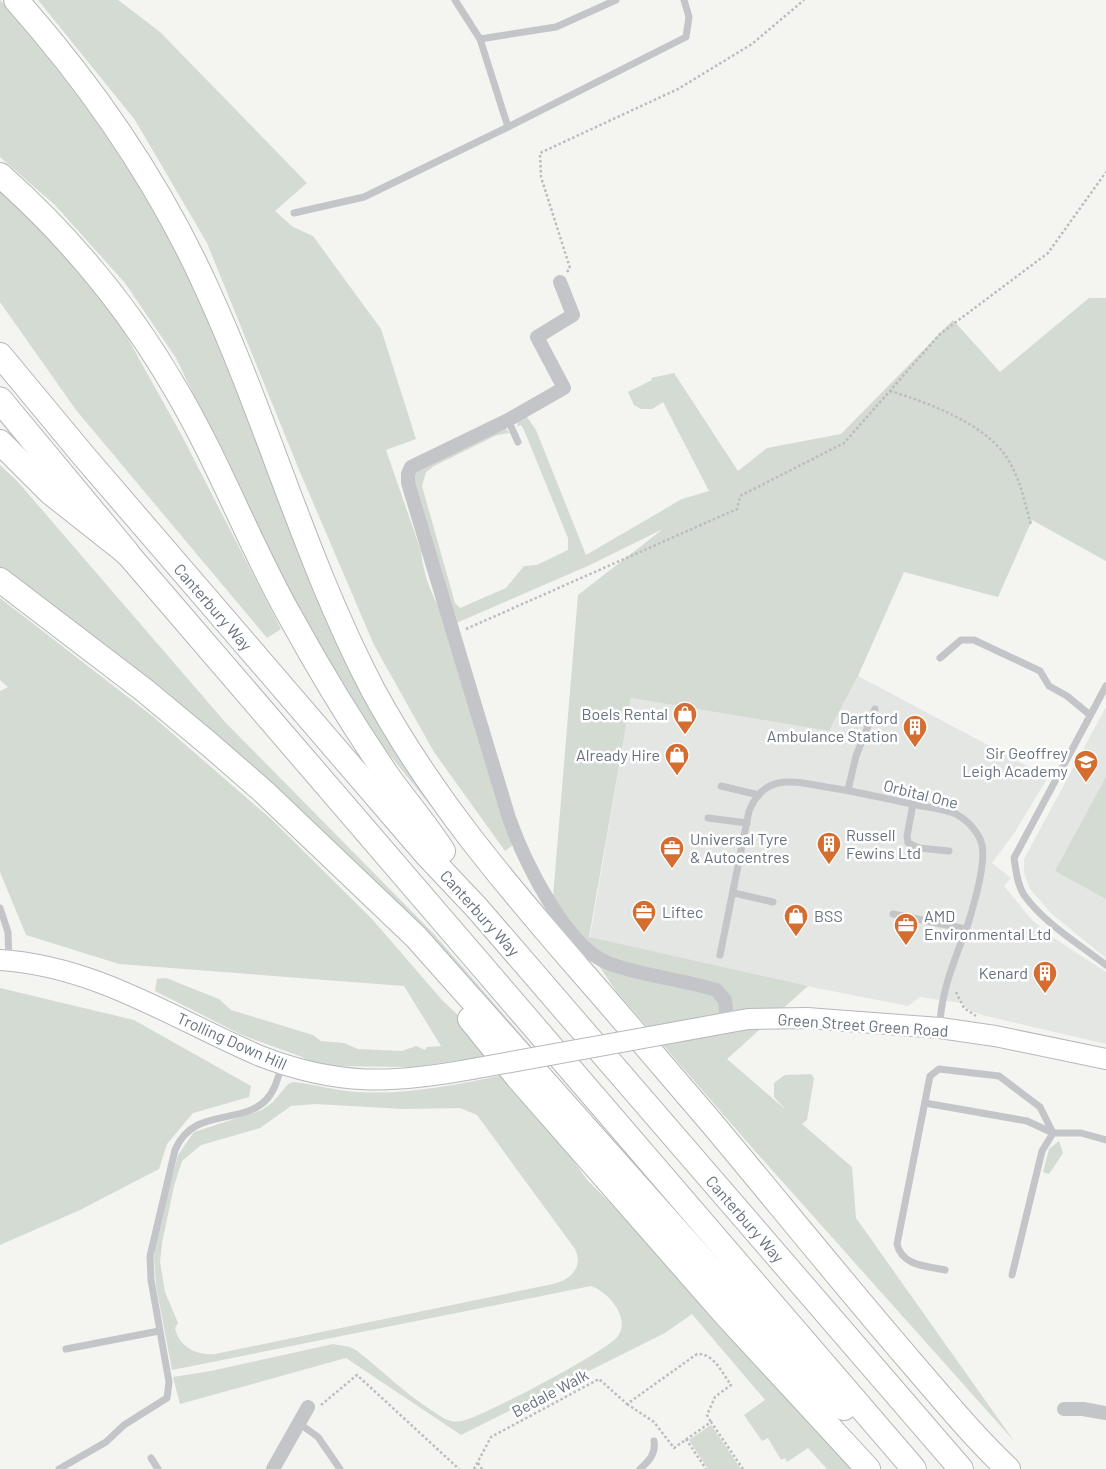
<svg xmlns="http://www.w3.org/2000/svg" width="1106" height="1469" font-family="Barlow,sans-serif">
	<style>
		.built { fill: #e4e6e4 }
		.green { fill: #d4dbd2; fill-rule: evenodd }
		.lines { fill: none; stroke-linecap: round; stroke-linejoin: round }
		.secondary-casing { stroke: #b5b8bd; stroke-width: 22 }
		.trunk-casing { stroke: #b3b6b9; stroke-width: 26 }
		.motorway-casing { stroke: #b3b6b9; stroke-width: 27 }
		.path { stroke: #babcbe; stroke-width: 2.5; stroke-dasharray: 2.5 2.5; stroke-linecap: butt }
		.service { stroke: #c3c5c9; stroke-width: 7 }
		.minor { stroke: #c3c5c9; stroke-width: 14 }
		.secondary { stroke: #fff; stroke-width: 20 }
		.trunk { stroke: #fff; stroke-width: 24 }
		.motorway { stroke: #fff; stroke-width: 25 }
		.secondary-bridge-casing { stroke: #b5b8bd; stroke-width: 22; stroke-linecap: butt }
		.secondary-bridge { stroke: #fff; stroke-width: 20 }
		.labels { text-anchor: middle; stroke-width: 5; stroke-linejoin: round; paint-order: stroke }
		.street-label { font-size: 16px; fill: #667180; stroke: #fff }
		.poi-label { font-size: 16px; fill: #667180; stroke: #fff; text-anchor: end }
	</style>
	<rect width="100%" height="100%" fill="#f4f4f1"/>
	<g class="built">
		<path d="M858 676 1048 777 1015 832 992 863 1011 878 1004 886 1032 920 1054 938 1106 972V1044L982 1015 969 1010 962 1003 920 997 908 1006 589 943 631 698 829 731Z"/>
		<path d="M1106 707V958L1052 914 1030 889 1024 873V859Z"/>
	</g>
	<g class="green">
		<path d="M0 0 23 23 78 91 145 192 185 267 406 765 439 816 388 753 354 703 289 591 176 358 125 283 55 205 0 157Z"/>
		<path d="M38 0H118L160 32 307 183 275 211 293 227 313 236 381 329 416 439 386 450 421 551C423 573 431 594 442 613L513 845 505 851 434 752 374 645 300 472 207 243 135 120Z"/>
		<path d="M0 190 31 216 118 321 181 434 281 629 267 638 76 410 0 302Z"/>
		<path d="M1089 298H1106V561L1032 520 998 597 904 572 858 676 829 731 631 698 589 937 808 986 727 1059 786 1110 774 1097V1083L785 1075 811 1074 814 1078 807 1120 802 1124 852 1167 856 1218 1014 1441 755 1151 616 991 553 897 578 595 663 529 590 565 454 624 413 479 416 471 504 427 510 433 497 435 434 466 426 472 422 486 455 603 460 608 506 588 524 566 537 565 568 550V538L524 430 521 425 517 427 518 422 527 417 536 430 586 555 682 499 709 491 663 402 652 409H641L634 405 628 392 652 380 651 378 674 373 738 471 767 448 841 434 953 320 1000 372Z"/>
		<path d="M0 465 18 482 225 722 433 933 531 1046 522 1048 434 949 0 567Z"/>
		<path d="M0 598 151 715 271 819 372 919 442 1000 461 1018 490 1056 413 1067 317 1066 302 1057 242 1035 155 991 157 979 166 978 219 999 231 1010 313 1035 321 1041 344 1043 358 1049 402 1051 416 1046 425 1050 427 1047 441 1046 404 986 119 964 26 935 0 872V691L8 687 0 680Z"/>
		<path d="M1106 777V899L1055 871Z"/>
		<path d="M0 988 134 1020 251 1086 249 1097 193 1113 167 1144 159 1169 80 1210 0 1245Z"/>
		<path d="M503 1075 564 1147 587 1180 714 1306 855 1469H827L808 1448 787 1462 785 1458 781 1460 768 1438 762 1441 744 1415 765 1400 692 1314 665 1333 461 1435 346 1358 180 1404 173 1377 211 1371 333 1344 350 1347 357 1351C382 1370 404 1393 431 1410 438 1414 443 1419 451 1421 454 1422 458 1422 462 1421 482 1417 608 1351 618 1336 631 1317 608 1292 591 1286L172 1370 156 1286 154 1258 156 1238 178 1155 194 1132 262 1110 273 1102 288 1084 293 1082C315 1084 336 1091 358 1092 407 1095 455 1085 503 1075ZM315 1104 403 1109 460 1108 477 1115 575 1249C584 1268 570 1280 553 1284L215 1354C197 1356 179 1347 175 1328L178 1323 165 1292 160 1262 162 1243 174 1186 182 1161 201 1145 260 1128 291 1106Z"/>
		<path d="M1059 1141 1063 1153 1049 1174 1043 1172 1049 1149Z"/>
		<path d="M711 1425 741 1469H708L689 1440Z"/>
	</g>
	<g class="lines">
		<defs>
			<g id="secondary">
				<path d="M0 960C96 966 174 1019 260 1056 338 1086 391 1084 472 1069"/>
				<path d="M671 1033 748 1019 807 1018 940 1028 995 1036 1106 1059"/>
			</g>
			<g id="trunk">
				<path d="M16 0C94 88 160 184 208 291 268 422 306 562 373 690 430 795 503 881 581 971 624 1020 667 1071 710 1121 777 1201 843 1283 911 1362 943 1399 973 1436 1008 1469"/>
				<path d="M0 175C70 237 128 307 175 388 219 462 249 544 291 618 320 671 351 722 385 772 403 798 425 823 443 851"/>
				<path d="M0 355 83 455 426 854 477 908 961 1469"/>
				<path d="M0 442 51 493 127 553 914 1469"/>
				<path d="M0 580 144 690 209 744 264 792 416 937 750 1313 844 1408"/>
				<path d="M470 1019 518 1078 725 1314 868 1469"/>
			</g>
			<path id="motorway" d="M0 400 127 553"/>
		</defs>
		<use href="#secondary" class="secondary-casing"/>
		<use href="#trunk" class="trunk-casing"/>
		<use href="#motorway" class="motorway-casing"/>
		<g class="path">
			<path d="M567 272 570 268 541 177 540 153 678 89 752 44 804 0"/>
			<path d="M890 391C929 403 990 425 1010 463 1021 482 1025 504 1031 525"/>
			<path d="M466 629 737 509 740 496 844 443 940 334 1048 253 1106 172"/>
			<path d="M956 992 964 1008 976 1016"/>
			<path d="M627 1404 654 1422 674 1448 711 1422 743 1469"/>
			<path d="M321 1405 357 1375 459 1469"/>
			<path d="M686 1439 706 1469"/>
			<path d="M478 1463 482 1469"/>
			<path d="M474 1469 491 1437 599 1379 627 1404 697 1354C714 1353 722 1373 731 1385L715 1397 707 1415 711 1422"/>
		</g>
		<g class="service">
			<path d="M455 0 480 39 508 127"/>
			<path d="M480 39 556 27 616 0"/>
			<path d="M294 213 364 197 508 127 686 37 689 17 684 0"/>
			<path d="M508 420 518 442"/>
			<path d="M940 658 961 640H974L1040 671 1049 686 1067 696 1090 715"/>
			<path d="M1106 686 1014 858C1016 870 1017 884 1024 895 1044 923 1079 944 1106 965"/>
			<path d="M721 786 759 795"/>
			<path d="M848 790 856 756 875 709"/>
			<path d="M913 804 907 836 908 843 919 848 949 851"/>
			<path d="M708 818 747 823"/>
			<path d="M734 893 773 902"/>
			<path d="M0 908 8 932 9 961"/>
			<path d="M893 914 966 929"/>
			<path d="M720 955 749 811C765 773 792 781 826 787 854 791 883 798 911 804 925 807 943 808 956 814 967 820 979 832 982 845 986 864 973 908 967 927 955 959 941 991 940 1025"/>
			<path d="M925 1103 1027 1121 1053 1133"/>
			<path d="M945 1270C926 1266 902 1266 897 1244L930 1076 939 1069 999 1076 1040 1107 1053 1133"/>
			<path d="M1012 1275 1042 1151 1053 1133H1081L1106 1140"/>
			<path d="M66 1349 159 1331"/>
			<path d="M300 1424 318 1437 340 1469"/>
			<path d="M151 1458 158 1469"/>
			<path d="M59 1469 106 1442 124 1425 167 1398 169 1382 151 1280 150 1256 175 1150C194 1106 241 1126 266 1100 275 1091 278 1077 282 1065"/>
			<path d="M640 1469C649 1461 656 1454 654 1441"/>
		</g>
		<g class="minor">
			<path d="M560 282 573 315 537 337 564 388 508 420 411 467 408 474V483L509 818C524 860 565 946 608 963 642 976 681 979 716 990L725 1000 727 1022"/>
			<path d="M1064 1409H1083L1106 1413"/>
			<path d="M273 1469 308 1407"/>
		</g>
		<use href="#secondary" class="secondary"/>
		<use href="#trunk" class="trunk"/>
		<use href="#motorway" class="motorway"/>
		<defs>
			<path id="secondary-bridge" d="M472 1069 671 1033"/>
		</defs>
		<use href="#secondary-bridge" class="secondary-bridge-casing"/>
		<use href="#secondary-bridge" class="secondary-bridge"/>
	</g>
	<defs>
		<symbol id="shop-pin" viewBox="-11 -11 22 30"><path d="M0 17L-7.5 6A9.5 9.5 0 1 1 7.5 6Z" fill="#d56c30" stroke="#fff"/><path d="M-5-2.5h2.3a2.7 3.5 0 0 1 5.4 0H5L5.5 6h-11ZM-1.5-2.5h3a1.5 2.3 0 0 0-3 0Z" fill="#fff"/></symbol>
		<symbol id="building-pin" viewBox="-11 -11 22 30"><path d="M0 17L-7.5 6A9.5 9.5 0 1 1 7.5 6Z" fill="#d56c30" stroke="#fff"/><path d="M-4-6H4V6H1V3H-1V6H-4ZM-2.5-4.3h1.7v1.8h-1.7ZM.8-4.3h1.7v1.8H.8ZM-2.5-1h1.7V.8h-1.7ZM.8-1h1.7V.8H.8Z" fill="#fff"/></symbol>
		<symbol id="school-pin" viewBox="-11 -11 22 30"><path d="M0 17L-7.5 6A9.5 9.5 0 1 1 7.5 6Z" fill="#d56c30" stroke="#fff"/><path d="M0-5L7-2L0 1L-7-2ZM-4 1L0 2.5L4 1V4Q0 6-4 4Z" fill="#fff"/></symbol>
		<symbol id="office-pin" viewBox="-11 -11 22 30"><path d="M0 17L-7.5 6A9.5 9.5 0 1 1 7.5 6Z" fill="#d56c30" stroke="#fff"/><path d="M-6-3h4V-5.5h4V-3h4V5H-6ZM-1-4.5V-3h2v-1.5ZM-6 0V1H6V0Z" fill="#fff"/></symbol>
	</defs>
	<g fill-rule="evenodd">
		<use href="#shop-pin" x="671" y="700" width="28" height="38"/>
		<use href="#building-pin" x="901" y="713" width="28" height="38"/>
		<use href="#shop-pin" x="663" y="741" width="28" height="38"/>
		<use href="#school-pin" x="1072" y="748" width="28" height="38"/>
		<use href="#building-pin" x="815" y="830" width="28" height="38"/>
		<use href="#office-pin" x="658" y="834" width="28" height="38"/>
		<use href="#office-pin" x="630" y="898" width="28" height="38"/>
		<use href="#shop-pin" x="782" y="902" width="28" height="38"/>
		<use href="#office-pin" x="892" y="911" width="28" height="38"/>
		<use href="#building-pin" x="1031" y="959" width="28" height="38"/>
	</g>
	<g class="labels">
		<g class="street-label">
			<text transform="translate(213 607) rotate(49)" y="6">Canterbury Way</text>
			<text transform="translate(921 794) rotate(14)" y="6">Orbital One</text>
			<text transform="translate(480 913) rotate(48)" y="6">Canterbury Way</text>
			<text transform="translate(863 1025) rotate(4)" y="6">Green Street Green Road</text>
			<text transform="translate(232 1041) rotate(24)" y="6">Trolling Down Hill</text>
			<text transform="translate(745 1219) rotate(49)" y="6">Canterbury Way</text>
			<text transform="translate(550 1393) rotate(-28)" y="6">Bedale Walk</text>
		</g>
		<g class="poi-label">
			<text x="668" y="720">Boels Rental</text>
			<text x="898" y="724">Dartford<tspan x="898" dy="18">Ambulance Station</tspan></text>
			<text x="1068" y="759">Sir Geoffrey<tspan x="1068" dy="18">Leigh Academy</tspan></text>
			<text x="660" y="761">Already Hire</text>
			<text x="846" y="841" text-anchor="start">Russell<tspan x="846" dy="18">Fewins Ltd</tspan></text>
			<text x="690" y="845" text-anchor="start">Universal Tyre<tspan x="690" dy="18">&amp; Autocentres</tspan></text>
			<text x="662" y="918" text-anchor="start">Liftec</text>
			<text x="814" y="922" text-anchor="start">BSS</text>
			<text x="924" y="922" text-anchor="start">AMD<tspan x="924" dy="18">Environmental Ltd</tspan></text>
			<text x="1028" y="979">Kenard</text>
		</g>
	</g>
</svg>
